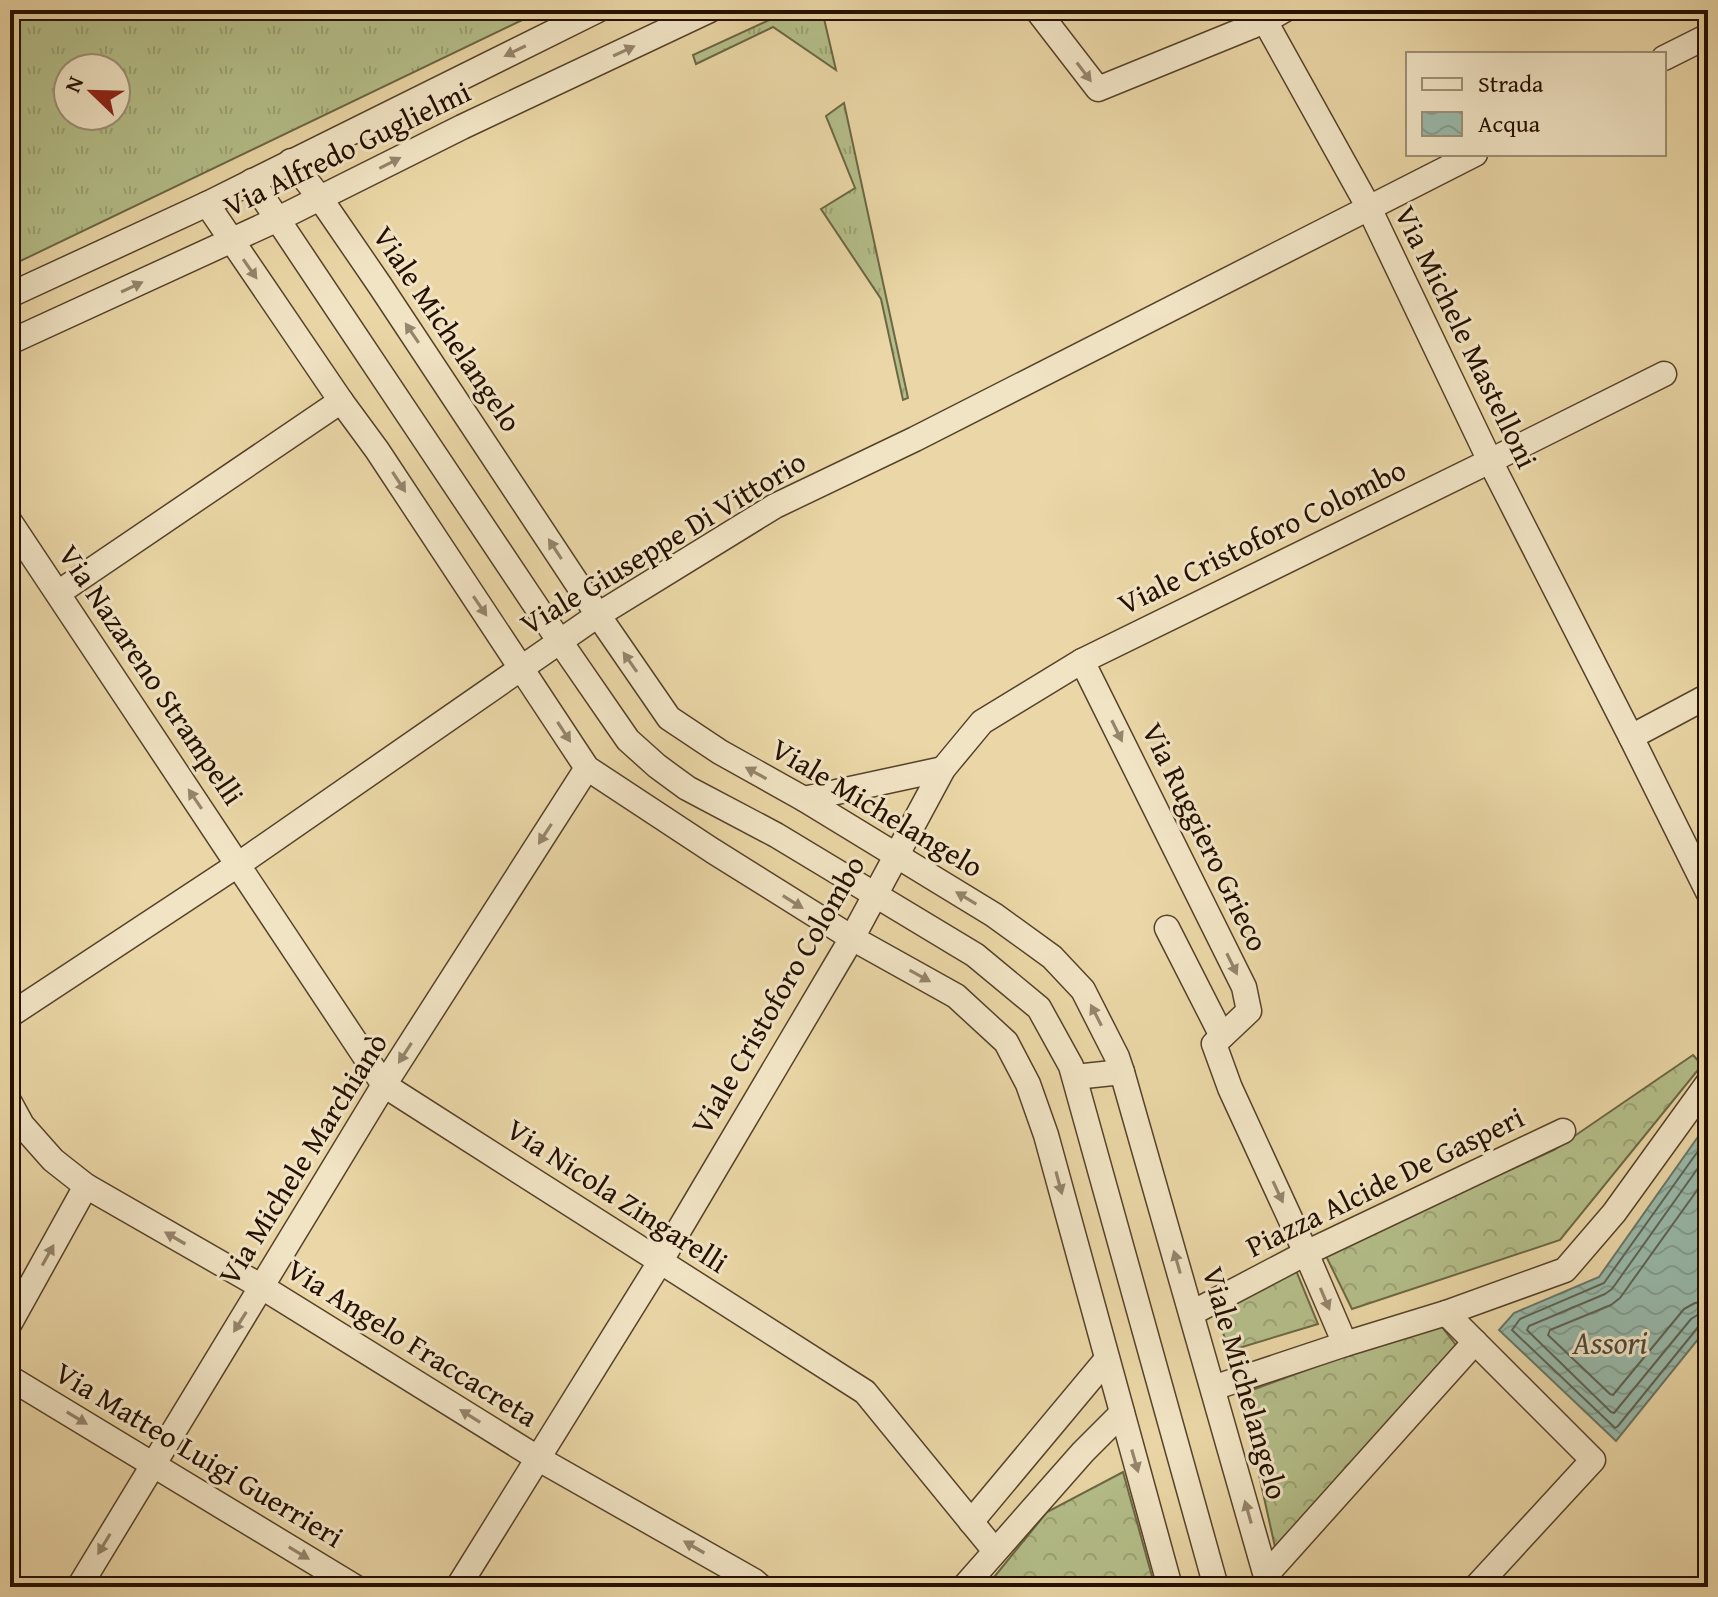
<svg xmlns="http://www.w3.org/2000/svg" width="1718" height="1597" font-family="'Gentium Book Plus',serif">
	<style>
		.grass { fill: url(#grass-tufts); stroke: #6c6744; stroke-width: 2; fill-rule: evenodd }
		.forest { fill: url(#forest-crowns); stroke: #6c6744; stroke-width: 2 }
		.water { fill: url(#water-waves); stroke: #6a7566; stroke-width: 2 }
		.lines { fill: none; stroke-linecap: round; stroke-linejoin: round }
		.shore { stroke: #5e6455; stroke-width: 2 }
		.minor-casing { stroke: #56422a; stroke-width: 27 }
		.minor { stroke: #f1e4c5; stroke-width: 24 }
		.oneway { fill: #95856c }
		.labels { text-anchor: middle; stroke-width: 6; stroke-linejoin: round; paint-order: stroke }
		.street-label { font-size: 30px; fill: #251000; stroke: #f1e4c5 }
		.water-label { font-size: 32px; font-style: italic; fill: #4d4b3c; stroke: #f1e4c5 }
	</style>
	<defs>
		<pattern id="grass-tufts" width="24" height="20" patternUnits="userSpaceOnUse" patternTransform="scale(2)"><rect width="24" height="20" fill="#b4be89"/><path d="M3 7l-1-3M5 7V3M7 7l1-3M15 17l-1-3M17 17v-4M19 17l1-3" fill="none" stroke="#9ba274"/></pattern>
		<pattern id="forest-crowns" width="20" height="18" patternUnits="userSpaceOnUse" patternTransform="scale(2)"><rect width="20" height="18" fill="#b4be89"/><path d="M2 6a3 3 0 1 1 6 0M12 15a3 3 0 1 1 6 0" fill="none" stroke="#9ba274"/></pattern>
		<pattern id="water-waves" width="16" height="10" patternUnits="userSpaceOnUse" patternTransform="scale(2)"><rect width="16" height="10" fill="#98b9aa"/><path d="M0 5q4-4 8 0t8 0" fill="none" stroke="#839e90"/></pattern>
	</defs>
	<rect width="100%" height="100%" fill="#ead6a6"/>
	<filter id="stains"><feTurbulence type="fractalNoise" baseFrequency=".0025" numOctaves="4"/><feColorMatrix values="0 0 0 0 .2 0 0 0 0 .09 0 0 0 0 .02 0 0 0 .5 -.17"/></filter>
	<radialGradient id="worn" r=".72"><stop offset=".6" stop-color="#630" stop-opacity="0"/><stop offset="1" stop-color="#630" stop-opacity=".3"/></radialGradient>
	<g class="grass">
		<path d="M10 10H543L10 266ZM68 68H116V116H68Z"/>
		<path d="M791 10H822L836 70 773 27 696 64 693 55Z"/>
		<path d="M844 103 908 398 903 400 881 299 821 209 855 188 826 116Z"/>
	</g>
	<g class="forest">
		<path d="M1693 1055 1702 1065 1560 1240 1352 1309 1325 1254 1554 1150Z"/>
		<path d="M1295 1268 1318 1324 1229 1351 1215 1308Z"/>
		<path d="M1438 1322 1459 1349 1275 1547 1241 1394Z"/>
		<path d="M1123 1472 1155 1587H986L1047 1512Z"/>
	</g>
	<path class="water" d="M1707 1124 1708 1232 1706 1234V1273L1708 1275V1327L1616 1441 1499 1330 1514 1313 1599 1277Z"/>
	<g class="lines">
		<g class="shore">
			<path d="M1708 1137 1604 1283 1520 1319 1512 1330 1615 1428 1618 1426 1699 1326 1708 1323"/>
			<path d="M1708 1154 1612 1289 1605 1294 1529 1326 1527 1330 1611 1412 1614 1413 1691 1319 1699 1314 1708 1313"/>
			<path d="M1708 1175 1620 1298 1611 1305 1550 1330 1548 1335 1610 1394 1613 1395 1684 1309 1695 1303 1708 1301"/>
		</g>
		<defs>
			<g id="minor">
				<path d="M1037 10 1098 89 1265 21 1284 10"/>
				<path d="M1265 21 1369 208 1490 461 1631 737 1708 892"/>
				<path d="M1664 58 1708 36"/>
				<path d="M291 161 320 198 381 287 598 615 669 718 720 752 804 799 994 915 1052 957 1083 990 1117 1057 1122 1072 1269 1587"/>
				<path d="M252 181 550 627 628 740 657 766 687 788 776 835 975 955 1039 1008 1071 1066 1216 1587"/>
				<path d="M207 204 341 401 377 450 587 768 713 851 852 938 956 996 1006 1042 1028 1084 1046 1135 1170 1587"/>
				<path d="M10 295 207 204 598 10"/>
				<path d="M10 342 278 219 462 127 710 10"/>
				<path d="M10 522 384 1085 865 1392 995 1551"/>
				<path d="M58 593 341 401"/>
				<path d="M1082 661 1244 987 1249 1011 1214 1044 1230 1088 1306 1253 1345 1344"/>
				<path d="M1631 737 1708 696"/>
				<path d="M804 799 943 769"/>
				<path d="M1167 928 1222 1036"/>
				<path d="M10 1015 239 864 598 615 775 506 915 439 1475 154"/>
				<path d="M1075 1077 1122 1072"/>
				<path d="M10 1103 22 1125 53 1160 86 1186 262 1287 539 1459 754 1581 761 1587"/>
				<path d="M1192 1313 1306 1253 1563 1131"/>
				<path d="M1446 1313 1593 1460 1476 1587"/>
				<path d="M10 1323 86 1186"/>
				<path d="M10 1378 355 1587"/>
				<path d="M1213 1388 1345 1344 1446 1313 1565 1270 1614 1213 1708 1083"/>
				<path d="M971 1522 1107 1359"/>
				<path d="M1266 1575 1475 1342"/>
				<path d="M79 1587 384 1085 587 768"/>
				<path d="M458 1587 660 1262 852 938 943 769 982 722 1082 661 1490 461 1664 374"/>
				<path d="M964 1587 1083 1452 1122 1413"/>
			</g>
		</defs>
		<use href="#minor" class="minor-casing"/>
		<use href="#minor" class="minor"/>
	</g>
	<defs><path id="oneway-solid" d="M-6-.8H1V-3.2L6.5 0L1 3.2V.8H-6Z" transform="scale(2)"/></defs>
	<g class="oneway">
		<use href="#oneway-solid" transform="translate(515 51) rotate(154)"/>
		<use href="#oneway-solid" transform="translate(624 51) rotate(-25)"/>
		<use href="#oneway-solid" transform="translate(1084 72) rotate(53)"/>
		<use href="#oneway-solid" transform="translate(390 163) rotate(-27)"/>
		<use href="#oneway-solid" transform="translate(250 269) rotate(55)"/>
		<use href="#oneway-solid" transform="translate(132 287) rotate(-25)"/>
		<use href="#oneway-solid" transform="translate(412 333) rotate(-124)"/>
		<use href="#oneway-solid" transform="translate(399 482) rotate(57)"/>
		<use href="#oneway-solid" transform="translate(555 549) rotate(-123)"/>
		<use href="#oneway-solid" transform="translate(480 606) rotate(56)"/>
		<use href="#oneway-solid" transform="translate(630 662) rotate(-125)"/>
		<use href="#oneway-solid" transform="translate(1117 731) rotate(64)"/>
		<use href="#oneway-solid" transform="translate(564 732) rotate(57)"/>
		<use href="#oneway-solid" transform="translate(756 773) rotate(-151)"/>
		<use href="#oneway-solid" transform="translate(195 799) rotate(-124)"/>
		<use href="#oneway-solid" transform="translate(545 834) rotate(123)"/>
		<use href="#oneway-solid" transform="translate(966 898) rotate(-149)"/>
		<use href="#oneway-solid" transform="translate(793 902) rotate(32)"/>
		<use href="#oneway-solid" transform="translate(1232 964) rotate(64)"/>
		<use href="#oneway-solid" transform="translate(920 976) rotate(29)"/>
		<use href="#oneway-solid" transform="translate(1096 1015) rotate(-117)"/>
		<use href="#oneway-solid" transform="translate(405 1053) rotate(123)"/>
		<use href="#oneway-solid" transform="translate(1059 1183) rotate(75)"/>
		<use href="#oneway-solid" transform="translate(1278 1192) rotate(65)"/>
		<use href="#oneway-solid" transform="translate(175 1238) rotate(-150)"/>
		<use href="#oneway-solid" transform="translate(48 1255) rotate(-61)"/>
		<use href="#oneway-solid" transform="translate(1177 1262) rotate(-106)"/>
		<use href="#oneway-solid" transform="translate(1325 1299) rotate(67)"/>
		<use href="#oneway-solid" transform="translate(240 1322) rotate(122)"/>
		<use href="#oneway-solid" transform="translate(470 1416) rotate(-148)"/>
		<use href="#oneway-solid" transform="translate(77 1418) rotate(31)"/>
		<use href="#oneway-solid" transform="translate(1135 1461) rotate(74)"/>
		<use href="#oneway-solid" transform="translate(1248 1512) rotate(-106)"/>
		<use href="#oneway-solid" transform="translate(104 1544) rotate(121)"/>
		<use href="#oneway-solid" transform="translate(694 1547) rotate(-150)"/>
		<use href="#oneway-solid" transform="translate(299 1553) rotate(31)"/>
	</g>
	<g class="labels">
		<g class="street-label">
			<text transform="translate(347 149) rotate(-26)" y="10">Via Alfredo Guglielmi</text>
			<text transform="translate(447 329) rotate(56)" y="10">Viale Michelangelo</text>
			<text transform="translate(1466 337) rotate(64)" y="10">Via Michele Mastelloni</text>
			<text transform="translate(1262 537) rotate(-26)" y="10">Viale Cristoforo Colombo</text>
			<text transform="translate(663 543) rotate(-31)" y="10">Viale Giuseppe Di Vittorio</text>
			<text transform="translate(151 675) rotate(56)" y="10">Via Nazareno Strampelli</text>
			<text transform="translate(877 808) rotate(31)" y="10">Viale Michelangelo</text>
			<text transform="translate(1205 837) rotate(64)" y="10">Via Ruggiero Grieco</text>
			<text transform="translate(778 995) rotate(-60)" y="10">Viale Cristoforo Colombo</text>
			<text transform="translate(303 1159) rotate(-58)" y="10">Via Michele Marchianò</text>
			<text transform="translate(1385 1182) rotate(-26)" y="10">Piazza Alcide De Gasperi</text>
			<text transform="translate(617 1196) rotate(33)" y="10">Via Nicola Zingarelli</text>
			<text transform="translate(412 1343) rotate(32)" y="10">Via Angelo Fraccacreta</text>
			<text transform="translate(1245 1383) rotate(74)" y="10">Viale Michelangelo</text>
			<text transform="translate(199 1455) rotate(31)" y="10">Via Matteo Luigi Guerrieri</text>
		</g>
		<g class="water-label">
			<text x="1610" y="1354">Assori</text>
		</g>
	</g>
	<rect width="1718" height="1597" fill="none" stroke="#ead6a6" stroke-width="40"/>
	<rect x="12" y="12" width="1694" height="1573" fill="none" stroke="#251000" stroke-width="4"/>
	<rect x="20" y="20" width="1678" height="1557" fill="none" stroke="#251000" stroke-width="2"/>
	<rect x="1406" y="52" width="260" height="104" fill="#f1e4c5" stroke="#9f8f76" stroke-width="2"/>
	<rect x="1422" y="78" width="40" height="12" fill="#f1e4c5" stroke="#9f8f76" stroke-width="2"/>
	<text x="1478" y="92" font-size="24" fill="#251000">Strada</text>
	<rect x="1422" y="112" width="40" height="24" fill="url(#water-waves)" stroke="#9f8f76" stroke-width="2"/>
	<text x="1478" y="132" font-size="24" fill="#251000">Acqua</text>
	<g transform="translate(92 92) rotate(293)"><circle r="38" fill="#f1e4c5" stroke="#9f8f76" stroke-width="2"/>
	<path d="M0-6L14 30L0 20L-14 30Z" fill="#8f2418"/>
	<text y="-12" font-size="22" font-weight="bold" text-anchor="middle" fill="#251000">N</text>
	</g>
	<rect width="100%" height="100%" filter="url(#stains)"/>
	<rect width="100%" height="100%" fill="url(#worn)"/>
</svg>
